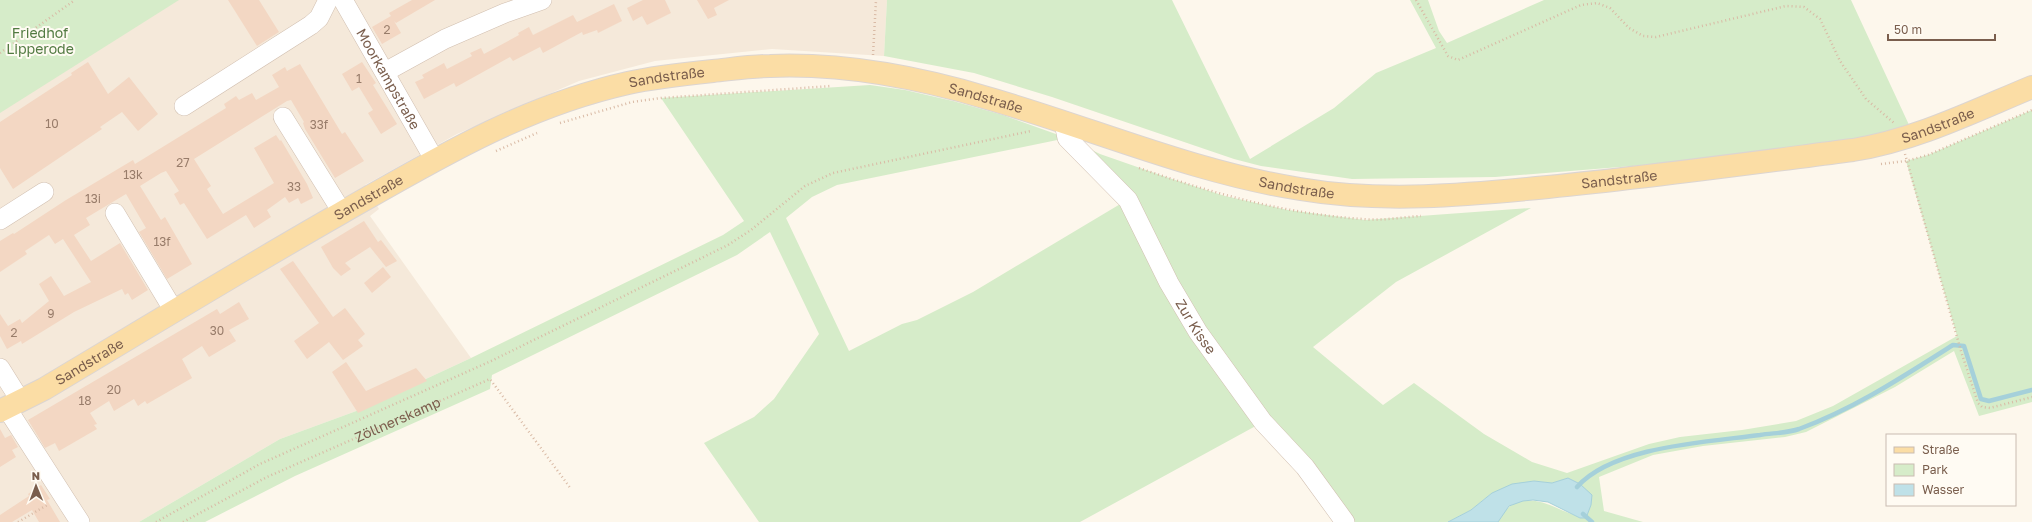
<svg xmlns="http://www.w3.org/2000/svg" width="2032" height="522" font-family="'Golos Text',sans-serif">
	<style>
		.residential { fill: #f5e9da }
		.green { fill: #d6ecc9; fill-rule: evenodd }
		.water { fill: #bfe1e8; stroke: #a5d0da }
		.lines { fill: none; stroke-linecap: round; stroke-linejoin: round }
		.stream { stroke: #a5d0da; stroke-width: 4.5 }
		.building { fill: #f3d7c3 }
		.minor-casing { stroke: #d1bfb0; stroke-width: 20 }
		.major-casing { stroke: #dcd5d1; stroke-width: 24 }
		.path { stroke: #d9baa5; stroke-width: 2.5; stroke-dasharray: 1 3; stroke-linecap: butt }
		.minor { stroke: #fff; stroke-width: 19 }
		.major { stroke: #fbdda5; stroke-width: 22 }
		.labels { text-anchor: middle; stroke-width: 4; stroke-linejoin: round; paint-order: stroke }
		.number-label { font-size: 12px; fill: #987c6a }
		.park-label { font-size: 14px; fill: #517a41; stroke: #fffbf3 }
		.street-label { font-size: 14px; fill: #7a5e4d; stroke: #fffbf3 }
	</style>
	<rect width="100%" height="100%" fill="#fdf7ec"/>
	<path class="residential" d="M0 0H887L884 56 772 49 655 61 579 81 457 134 365 185 379 209 370 216 471 358 359 410 280 439 139 522H0Z"/>
	<g class="green">
		<path d="M0 0H179L0 113Z"/>
		<path d="M887 0H1172L1250 159 1334 108 1376 73 1436 48 1410 0H1428L1439 31 1447 43 1544 0H1851L1910 127 1879 136 1682 162 1495 177 1352 179 1261 166 1234 159 1052 97 974 73 884 56Z"/>
		<path d="M870 85 905 90 953 101 1003 115 1067 138 1100 154 1166 177 1225 196 1288 210 1365 220 1531 208 1396 282 1313 347 1383 405 1414 383 1484 434 1532 462 1567 473 1649 444 1680 437 1742 430 1796 421 1833 406 1957 336 1906 161 1928 155 2032 110V402L1979 416 1954 351 1895 387 1806 432 1785 437 1703 446 1653 455 1599 477 1604 511 1643 522H1498C1510 495 1534 497 1557 508 1564 512 1572 513 1580 518V484L1568 478 1552 483 1534 481 1492 493 1471 510 1448 522H1345L1263 422 1080 522H759L704 443 754 417 774 399 819 334 770 232 737 255 492 375 490 389 295 476 205 522H139L280 439 359 410 471 358 723 235 744 221 661 98ZM1067 138 1127 200 973 292 917 320 902 324 849 351 786 218 812 197 837 185Z"/>
	</g>
	<path class="water" d="M1568 478 1580 484 1592 495 1591 505 1586 518H1580L1548 502 1533 500 1523 501 1509 506 1498 522H1448L1471 510 1492 493 1512 484 1534 481 1552 483Z"/>
	<g class="lines">
		<g class="stream">
			<path d="M1577 487C1613 446 1708 442 1760 435 1772 433 1787 433 1799 429 1854 409 1904 376 1953 345L1964 346 1981 399 1989 401 2032 390"/>
			<path d="M1583 514 1592 522"/>
		</g>
	</g>
	<g class="building">
		<path d="M228 0H259L279 32 257 46Z"/>
		<path d="M412 0H435L396 23 394 21 401 33 382 44 372 27 391 16 389 13Z"/>
		<path d="M643 0H665L671 13 647 25 642 16 633 21 627 8Z"/>
		<path d="M697 0H729L714 8 717 15 708 19Z"/>
		<path d="M614 4 622 21 598 33 597 30 583 35 582 32 543 53 540 47 513 61 510 57 456 87 454 83 424 99 415 82 424 78 422 75 444 63 447 69 472 56 470 53 481 48 484 54 519 35 518 33 529 27 533 35 573 15 577 22Z"/>
		<path d="M88 62 108 94 129 77 158 114 138 131 122 112 100 127 102 129 13 189 0 168V122L72 75 71 73Z"/>
		<path d="M362 62 376 83 373 85 397 124 381 134 368 113 373 110 359 87 352 91 342 74Z"/>
		<path d="M300 64 342 134 345 132 364 161 335 178 305 129 303 123 304 122 291 100 287 101 194 159 211 186 207 189 223 214 274 183 254 148 276 135 280 141 281 140 307 184 313 198 301 204 298 198 289 203 285 197 267 210 271 217 254 228 246 215 207 239 184 203 180 205 174 194 179 191 166 171 161 173 140 186 161 220 165 217 192 264 167 279 139 232 146 228 126 194 86 218 90 225 74 235 91 261 120 243 148 290 132 300 128 293 125 295 122 289 74 312 22 344 21 341 7 349 0 336V314L8 326 20 319 22 323 49 301 39 284 51 276 64 296 91 282 63 239 55 244 49 235 25 251 27 254 0 272V241L13 233 14 234 66 200 133 160 135 164 226 108 224 104 236 96 239 100 252 93 256 100 279 87 272 75 285 67 287 71Z"/>
		<path d="M364 221 378 242 381 240 397 261 386 267 370 247 345 263 351 269 341 276 333 268 321 247Z"/>
		<path d="M293 261 333 317 345 308 365 334 358 340 363 346 343 360 329 342 307 359 294 341 319 323 280 269Z"/>
		<path d="M383 267 391 277 372 293 364 283Z"/>
		<path d="M239 302 249 319 229 330 236 341 209 357 202 346 182 359 192 378 147 404 145 401 138 406 134 399 114 411 109 401 90 413 97 424 94 425 97 429 59 451 55 443 45 448 28 420 217 309 220 314Z"/>
		<path d="M346 362 366 391 416 368 427 381 358 413 332 372Z"/>
		<path d="M0 429 5 438 11 435 18 447 12 450 16 457 0 467Z"/>
		<path d="M41 485 50 499 47 500 60 522H39L32 510 12 522H0V515L29 496 28 494Z"/>
	</g>
	<g class="lines">
		<defs>
			<g id="minor">
				<path id="s2" d="M343 0 434 159"/>
				<path d="M385 72 445 39 505 13 542 0"/>
				<path d="M184 106 311 25 319 18 328 0"/>
				<path d="M283 117 342 212"/>
				<path id="s3" d="M1064 123 1067 138 1128 200 1169 283 1198 332 1263 422 1305 467 1345 522"/>
				<path d="M115 213 174 311"/>
				<path d="M0 220 44 192"/>
				<path d="M0 368 20 400"/>
				<path d="M6 407 80 522"/>
			</g>
			<g id="major">
				<path id="s4" d="M0 411 44 389C143 330 241 270 341 213 434 160 521 107 628 83 655 77 684 74 713 71 732 69 751 66 770 66 844 63 917 77 987 98 1092 128 1192 172 1300 189 1382 203 1466 195 1548 187 1650 177 1752 163 1853 150 1916 140 1974 111 2032 87"/>
			</g>
		</defs>
		<use href="#minor" class="minor-casing"/>
		<use href="#major" class="major-casing"/>
		<g class="path">
			<path d="M1416 0 1448 56 1458 60 1581 5 1597 3 1610 8 1629 28 1643 36 1656 37 1786 6 1804 7 1820 19 1840 61 1866 99 1894 123"/>
			<path d="M0 53 75 0"/>
			<path d="M873 55 876 0"/>
			<path d="M560 123 632 102 661 98 831 86"/>
			<path d="M496 151 537 133"/>
			<path d="M1905 154 1961 351 1978 403 1982 407 1990 408 2032 397"/>
			<path d="M1881 164 1906 161 1928 155 2032 110"/>
			<path d="M1139 168C1212 193 1285 214 1363 219 1382 221 1402 217 1421 216"/>
			<path d="M18 522 49 504"/>
			<path d="M156 522 260 464 489 362 728 245 751 230 805 186 833 173 1031 131"/>
			<path id="s1" d="M183 522 267 477 490 379 571 489"/>
		</g>
		<use href="#minor" class="minor"/>
		<use href="#major" class="major"/>
	</g>
	<g class="labels">
		<g class="number-label">
			<text x="387" y="34">2</text>
			<text x="359" y="83">1</text>
			<text x="52" y="128">10</text>
			<text x="319" y="129">33f</text>
			<text x="183" y="167">27</text>
			<text x="133" y="179">13k</text>
			<text x="294" y="191">33</text>
			<text x="93" y="203">13i</text>
			<text x="162" y="246">13f</text>
			<text x="51" y="318">9</text>
			<text x="217" y="335">30</text>
			<text x="14" y="337">2</text>
			<text x="114" y="394">20</text>
			<text x="85" y="405">18</text>
		</g>
		<g class="park-label">
			<text x="40" y="38">Friedhof<tspan x="40" dy="16">Lipperode</tspan></text>
		</g>
		<g class="street-label">
			<text dy="5" stroke="none"><textPath href="#s4" startOffset="750">Sandstraße</textPath></text>
			<text dy="5" stroke="none"><textPath href="#s2" startOffset="91">Moorkampstraße</textPath></text>
			<text dy="5" stroke="none"><textPath href="#s4" startOffset="1073">Sandstraße</textPath></text>
			<text dy="5" stroke="none"><textPath href="#s4" startOffset="2045">Sandstraße</textPath></text>
			<text dy="5" stroke="none"><textPath href="#s4" startOffset="1721">Sandstraße</textPath></text>
			<text dy="5" stroke="none"><textPath href="#s4" startOffset="1397">Sandstraße</textPath></text>
			<text dy="5" stroke="none"><textPath href="#s4" startOffset="426">Sandstraße</textPath></text>
			<text dy="5" stroke="none"><textPath href="#s3" startOffset="246">Zur Kisse</textPath></text>
			<text dy="5" stroke="none"><textPath href="#s4" startOffset="102">Sandstraße</textPath></text>
			<text dy="5" stroke="none"><textPath href="#s1" startOffset="238">Zöllnerskamp</textPath></text>
		</g>
	</g>
	<rect x="1886" y="434" width="130" height="72" fill="#fffbf3" stroke="#cabcb1"/>
	<rect x="1894" y="447" width="20" height="6" fill="#fbdda5" stroke="#cabcb1"/>
	<text x="1922" y="454" font-size="12" fill="#7a5e4d">Straße</text>
	<rect x="1894" y="464" width="20" height="12" fill="#d6ecc9" stroke="#cabcb1"/>
	<text x="1922" y="474" font-size="12" fill="#7a5e4d">Park</text>
	<rect x="1894" y="484" width="20" height="12" fill="#bfe1e8" stroke="#cabcb1"/>
	<text x="1922" y="494" font-size="12" fill="#7a5e4d">Wasser</text>
	<g transform="translate(36 486) rotate(359)" stroke="#fffbf3" stroke-width="3" paint-order="stroke">
	<path d="M0-3L7 15L0 10L-7 15Z" fill="#7a5e4d"/>
	<text y="-6" font-size="11" font-weight="bold" text-anchor="middle" fill="#7a5e4d">N</text>
	</g>
	<path d="M1888 34v6h107v-6" fill="none" stroke="#7a5e4d" stroke-width="2"/>
	<text x="1894" y="34" font-size="12" fill="#7a5e4d" stroke="#fffbf3" stroke-width="3" paint-order="stroke">50 m</text>
</svg>
